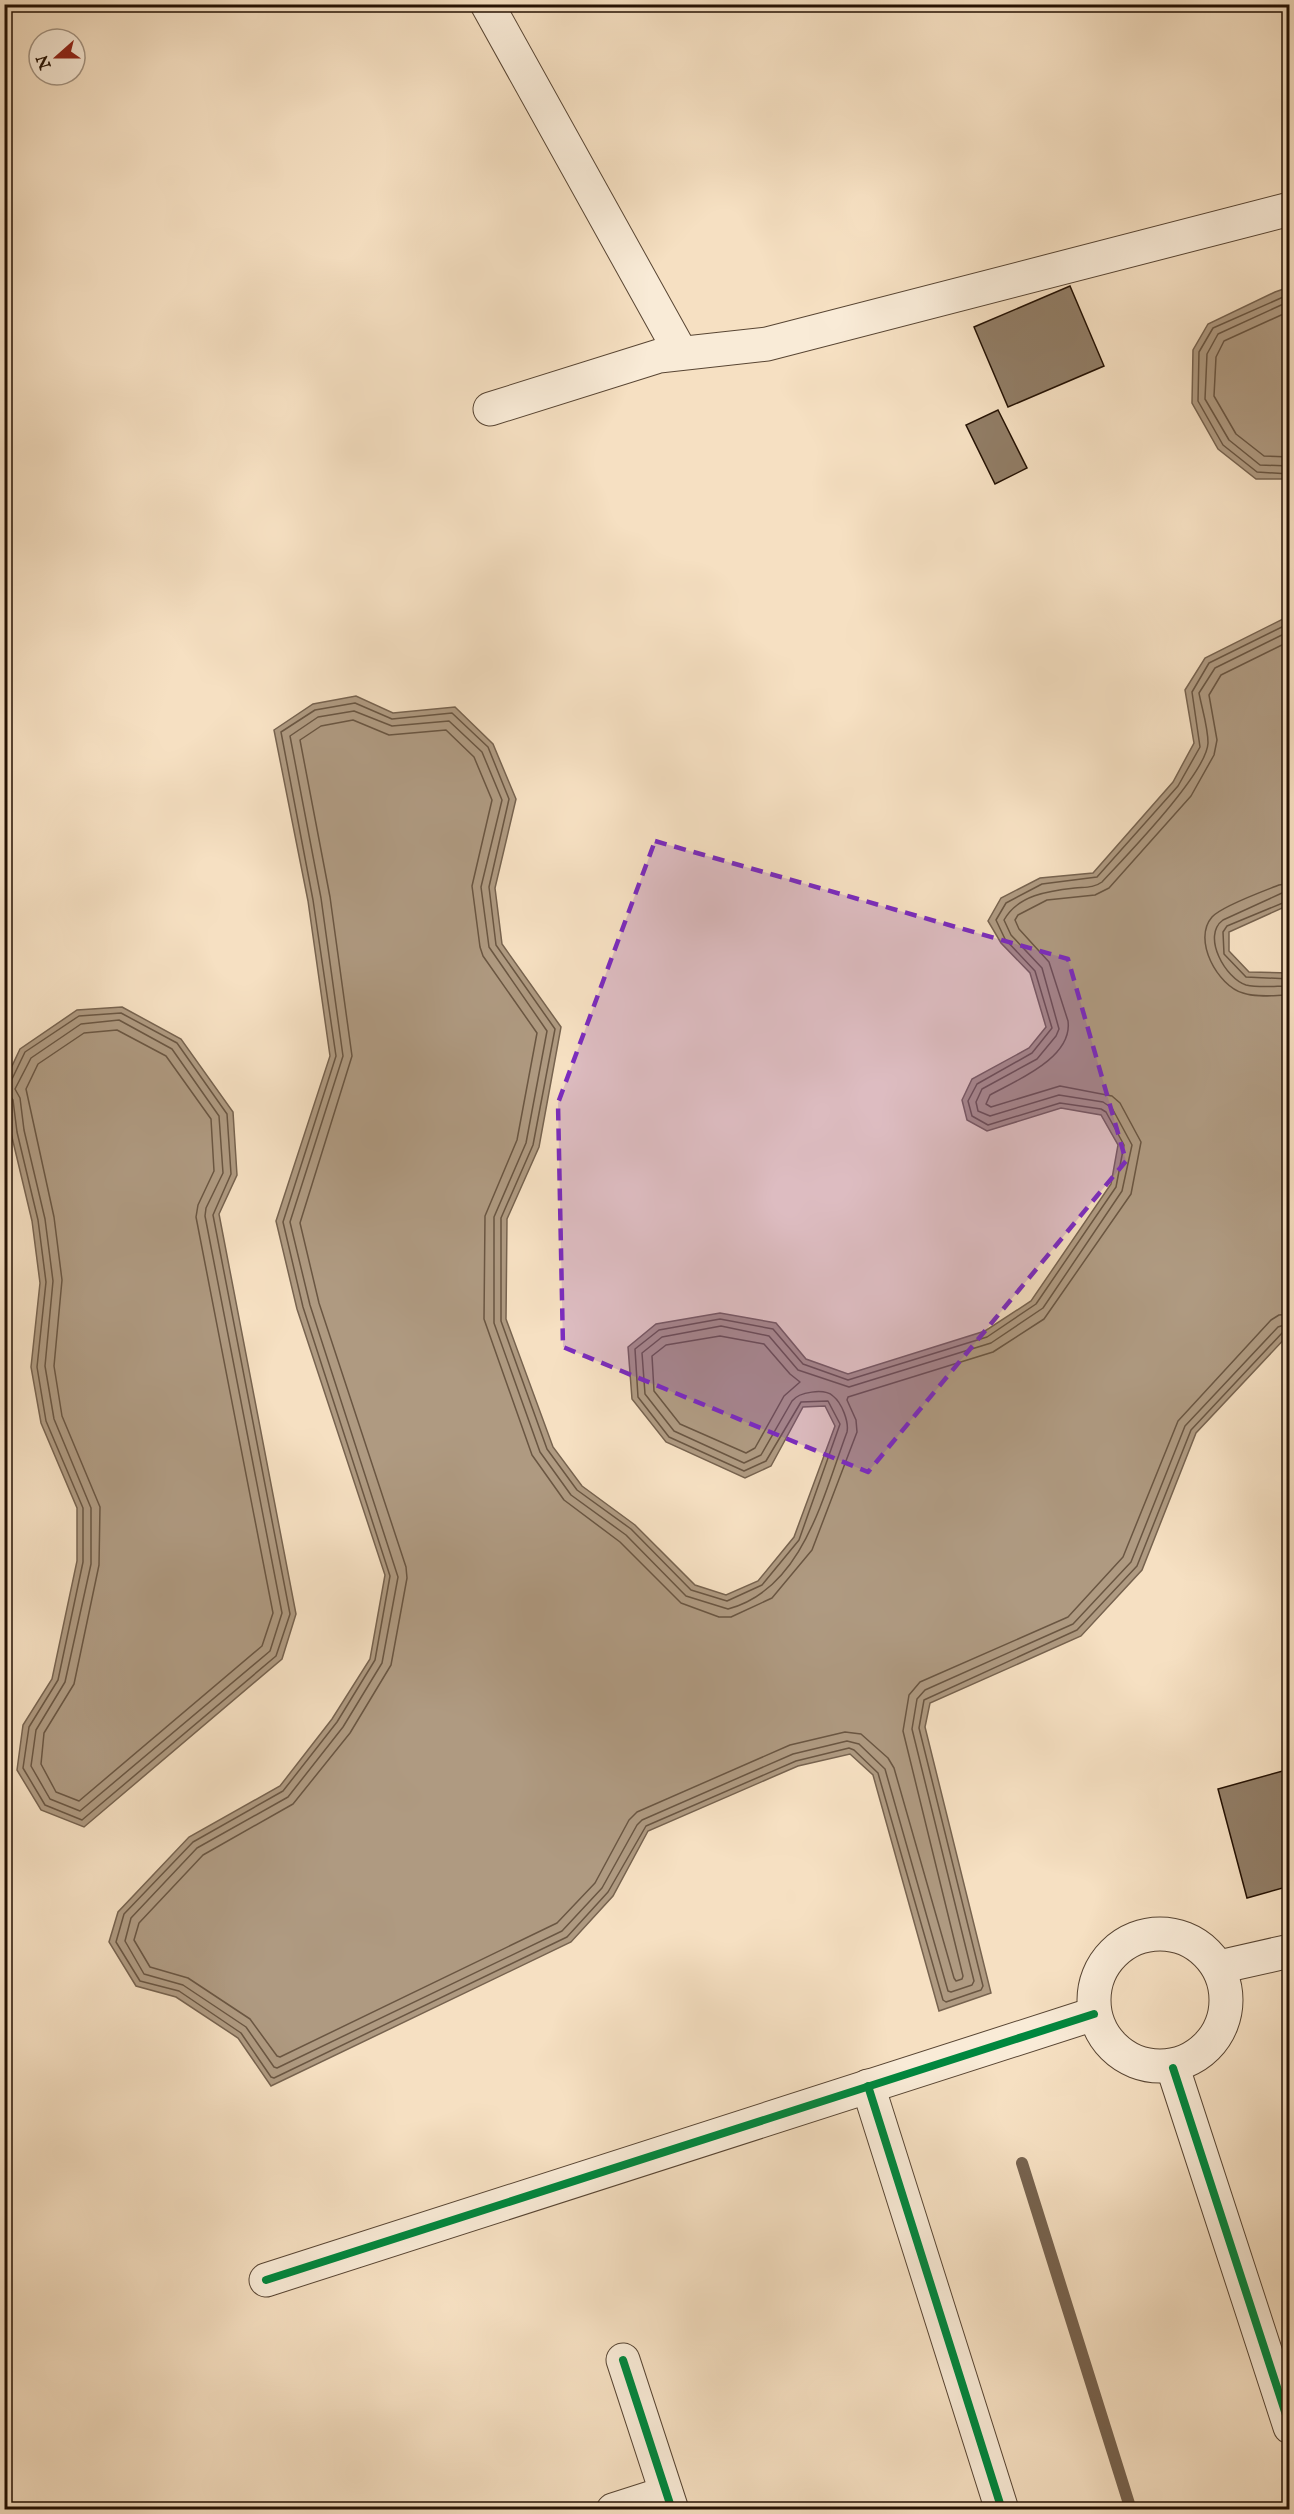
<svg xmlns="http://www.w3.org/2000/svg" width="1294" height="2514" font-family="'IM FELL English',serif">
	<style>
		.water { fill: #af9a81; stroke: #77634f; stroke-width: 1.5 }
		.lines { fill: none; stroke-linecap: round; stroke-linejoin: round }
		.shore { stroke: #6a5642; stroke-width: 1.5 }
		.stream { stroke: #77634f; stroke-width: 12 }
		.building { fill: #917d66; stroke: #241103; stroke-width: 1.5 }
		.minor-casing { stroke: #584533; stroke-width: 35 }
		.minor { stroke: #f9ebd7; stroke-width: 33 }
		.cycleway-casing { stroke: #f9ebd7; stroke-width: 11 }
		.cycleway { stroke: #00873e; stroke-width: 8 }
		.marked { fill: #7b2cbf; fill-opacity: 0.2; stroke: #7b2cbf; stroke-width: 4.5; stroke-dasharray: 12 8; stroke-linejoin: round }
	</style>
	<rect width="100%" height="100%" fill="#f6e0c2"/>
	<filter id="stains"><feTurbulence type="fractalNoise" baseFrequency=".00333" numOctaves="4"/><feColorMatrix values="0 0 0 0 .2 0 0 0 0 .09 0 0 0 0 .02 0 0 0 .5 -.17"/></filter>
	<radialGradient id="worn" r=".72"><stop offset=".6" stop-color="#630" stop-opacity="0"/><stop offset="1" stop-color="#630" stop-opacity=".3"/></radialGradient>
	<g class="water">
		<path d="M1289 287V479H1256L1218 449 1192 403 1193 350 1208 324 1275 292Z"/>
		<path d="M1289 616V905L1229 932V951L1249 972 1289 973V1334L1196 1433 1142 1570 1081 1636 930 1703 925 1727 991 1993 939 2011 873 1775 850 1754 798 1766 648 1831 613 1896 571 1942 271 2086 238 2038 176 1997 136 1986 109 1942 118 1912 189 1837 280 1786 332 1719 370 1659 385 1575 297 1309 276 1221 330 1056 308 901 274 730 313 704 356 696 393 713 455 707 493 744 516 799 495 888 502 944 561 1027 539 1147 507 1219 506 1319 553 1447 582 1486 635 1525 695 1585 726 1595 758 1581 794 1537 835 1426 825 1406 803 1407 771 1466 745 1478 666 1442 632 1399 628 1347 656 1324 720 1313 776 1323 806 1359 848 1374 985 1331 1031 1301 1111 1184 1118 1145 1101 1115 1061 1108 987 1131 967 1120 962 1100 972 1079 1029 1048 1046 1027 1030 973 1001 943 988 921 1001 898 1040 878 1093 873 1173 782 1194 743 1185 690 1205 658Z"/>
		<path d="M122 1007 181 1039 233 1112 237 1175 219 1214 296 1614 282 1659 84 1827 41 1810 17 1770 23 1725 52 1679 77 1561V1508L41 1423 31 1367 40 1283 32 1221 11 1133 5 1081 20 1049 77 1010Z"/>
	</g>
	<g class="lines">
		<g class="shore">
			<path d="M1290 294 1213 328 1199 352 1198 401 1223 445 1257 472 1290 474"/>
			<path d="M1290 301 1218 334 1207 354 1205 399 1229 440 1260 465 1290 466"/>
			<path d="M1290 311 1224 341 1216 357 1214 396 1236 434 1264 456 1290 457"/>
			<path d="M1290 623 1209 663 1192 692 1200 747 1178 786 1097 877 1042 884 1006 903 996 920 1005 939 1035 971 1052 1028 1032 1053 977 1084 968 1101 972 1116 988 1125 1060 1103 1101 1109 1106 1112 1124 1145 1116 1187 1036 1304 987 1337 848 1380 803 1364 773 1329 720 1319 659 1330 635 1349 638 1397 669 1437 744 1471 766 1461 801 1402 828 1401 840 1424 799 1540 762 1585 727 1601 691 1590 631 1529 577 1490 547 1449 501 1321V1218L533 1145 555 1029 496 945 489 887 509 799 488 747 452 713 392 719 355 703 315 710 281 732 313 900 336 1056 283 1222 303 1307 390 1576 375 1660 337 1722 283 1791 193 1842 124 1914 116 1942 140 1981 179 1991 241 2033 271 2077 274 2078 567 1937 608 1892 646 1826 796 1761 849 1748 854 1750 878 1773 943 2000 946 2002 981 1990 983 1986 919 1728 924 1700 1077 1630 1137 1566 1191 1430 1283 1332 1290 1330"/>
			<path d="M1290 631 1215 668 1199 693C1202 709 1208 727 1208 743 1207 773 1125 857 1102 882 1094 888 1085 887 1075 888 1048 891 1018 895 1004 920L1011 935 1042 968 1059 1029 1056 1036 1037 1059 982 1089 976 1102 978 1111 990 1116 1059 1095 1103 1102 1112 1108 1132 1145 1122 1191 1043 1308 991 1343 849 1387 798 1370 769 1336 721 1326 662 1337 642 1353 645 1394 674 1431 744 1463 761 1455 792 1401C799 1392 824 1388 833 1396 842 1403 849 1422 847 1432 823 1496 803 1589 728 1609L686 1596 626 1535 571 1495 540 1452 494 1323V1217L526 1143 547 1031 489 947 481 887 502 800 482 752 449 721 392 726 354 711 318 717 290 736 321 898 343 1056 290 1222 310 1305 398 1577 382 1663 343 1727 288 1797 197 1848 131 1918 125 1941 144 1974 183 1985 246 2027 274 2067 277 2068 562 1931 602 1888 637 1825 642 1820 793 1754 847 1741 859 1744 885 1769 948 1991 951 1992 972 1985 974 1981 912 1729 917 1699 925 1690 1073 1624 1131 1562 1185 1426 1278 1327 1290 1323"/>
			<path d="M1290 641 1221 675 1209 695 1217 740 1214 755 1191 796 1109 888 1095 895 1047 900 1018 915 1015 920 1019 929 1049 962 1068 1021C1073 1058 1015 1081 990 1095L986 1104 991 1107 1060 1086 1112 1096 1120 1103 1141 1142 1131 1194 1044 1319 993 1352 848 1397 847 1400 856 1420 857 1432 812 1550 772 1598 731 1617H719L681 1603 620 1542 564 1500 532 1455 484 1319 485 1216 517 1140 537 1033 483 956 480 947 472 886 492 800 474 757 446 730 389 735 353 720 321 726 300 740 330 897 352 1056 300 1223 319 1303 406 1567 407 1578 391 1665 350 1733 293 1804 203 1855 139 1923 134 1940 150 1967 188 1978 250 2019 277 2056 280 2057 557 1923 595 1883 629 1820 637 1812 790 1745 845 1732 861 1734 888 1758 894 1768 954 1978 956 1981 962 1979 963 1976 903 1731 909 1695 920 1682 1068 1617 1123 1557 1178 1421 1271 1320 1279 1315 1290 1314"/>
			<path d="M1290 883 1279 885C1264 891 1222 906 1212 917 1192 940 1218 986 1243 993 1257 998 1275 995 1290 995"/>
			<path d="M1290 892 1282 893 1223 920C1201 936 1226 979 1246 985 1259 988 1276 986 1290 986"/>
			<path d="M1290 900 1227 926 1223 932 1224 954 1246 977 1290 979"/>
			<path d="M119 1020 172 1049 219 1116 223 1173 206 1208 205 1216 282 1613 270 1651 80 1811 50 1799 31 1766 36 1730 65 1682 91 1564V1508L54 1419 45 1366 53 1281 45 1219 24 1130 20 1098 15 1089 31 1058 81 1024Z"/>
			<path d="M117 1030 166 1056 211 1119 214 1171 198 1205 196 1217 273 1613 262 1646 79 1801 56 1792 41 1764 44 1733 74 1684 99 1565 100 1507 62 1416 54 1366 62 1280 54 1217 26 1089 38 1064 84 1033Z"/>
			<path d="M4 1082 12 1079 25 1052 79 1016 121 1013 177 1043 227 1114 231 1174 213 1215 290 1614 276 1656 82 1820 45 1805 23 1768 29 1727 58 1680 83 1562V1508L46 1421 37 1367 46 1282 38 1220 17 1132 13 1100 10 1096 4 1095"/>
			<path d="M720 1336 764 1344 790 1374 800 1382 784 1396 755 1448 746 1453 680 1424 654 1391 652 1356 666 1345Z"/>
		</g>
		<path class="stream" d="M1022 2163 1131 2510"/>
	</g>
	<g class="building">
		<path d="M1070 286 1104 366 1008 407 974 327Z"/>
		<path d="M998 410 1027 468 995 484 966 425Z"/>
		<path d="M1290 1769V1886L1247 1898 1218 1789Z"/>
	</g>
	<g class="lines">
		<defs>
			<g id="minor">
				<path d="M487 4 681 353"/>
				<path d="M490 409 659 356 767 344 1290 209"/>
				<circle cx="1160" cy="2000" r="66"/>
				<path d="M1219 1967 1290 1951"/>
				<path d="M1173 2068 1290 2427"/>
				<path d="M868 2086 1002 2510"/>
				<path d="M266 2280 1094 2014"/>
				<path d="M623 2360 672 2510"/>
				<path d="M613 2510 666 2493"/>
			</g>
		</defs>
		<use href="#minor" class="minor-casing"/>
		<use href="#minor" class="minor"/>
		<defs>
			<g id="cycleway">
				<path d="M1173 2068 1290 2427"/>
				<path d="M868 2086 1002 2510"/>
				<path d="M266 2280 1094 2014"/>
				<path d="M623 2360 672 2510"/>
			</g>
		</defs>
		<use href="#cycleway" class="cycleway-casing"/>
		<use href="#cycleway" class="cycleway"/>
	</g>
	<path class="marked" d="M655 841 1068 959 1126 1161 868 1472 563 1347 558 1103Z"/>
	<rect width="1294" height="2514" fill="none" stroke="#f6e0c2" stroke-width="24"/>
	<rect x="6" y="6" width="1282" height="2502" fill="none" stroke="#241103" stroke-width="3"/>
	<rect x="12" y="12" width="1270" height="2490" fill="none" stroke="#241103" stroke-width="1.5"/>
	<g transform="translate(57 57) rotate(249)"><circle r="28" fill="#f9ebd7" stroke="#a49482" stroke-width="1.5"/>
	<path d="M0-4.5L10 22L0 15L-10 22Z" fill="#8f2418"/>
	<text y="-9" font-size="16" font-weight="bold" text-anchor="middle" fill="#241103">N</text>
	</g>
	<rect width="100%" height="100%" filter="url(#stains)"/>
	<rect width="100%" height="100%" fill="url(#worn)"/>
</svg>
